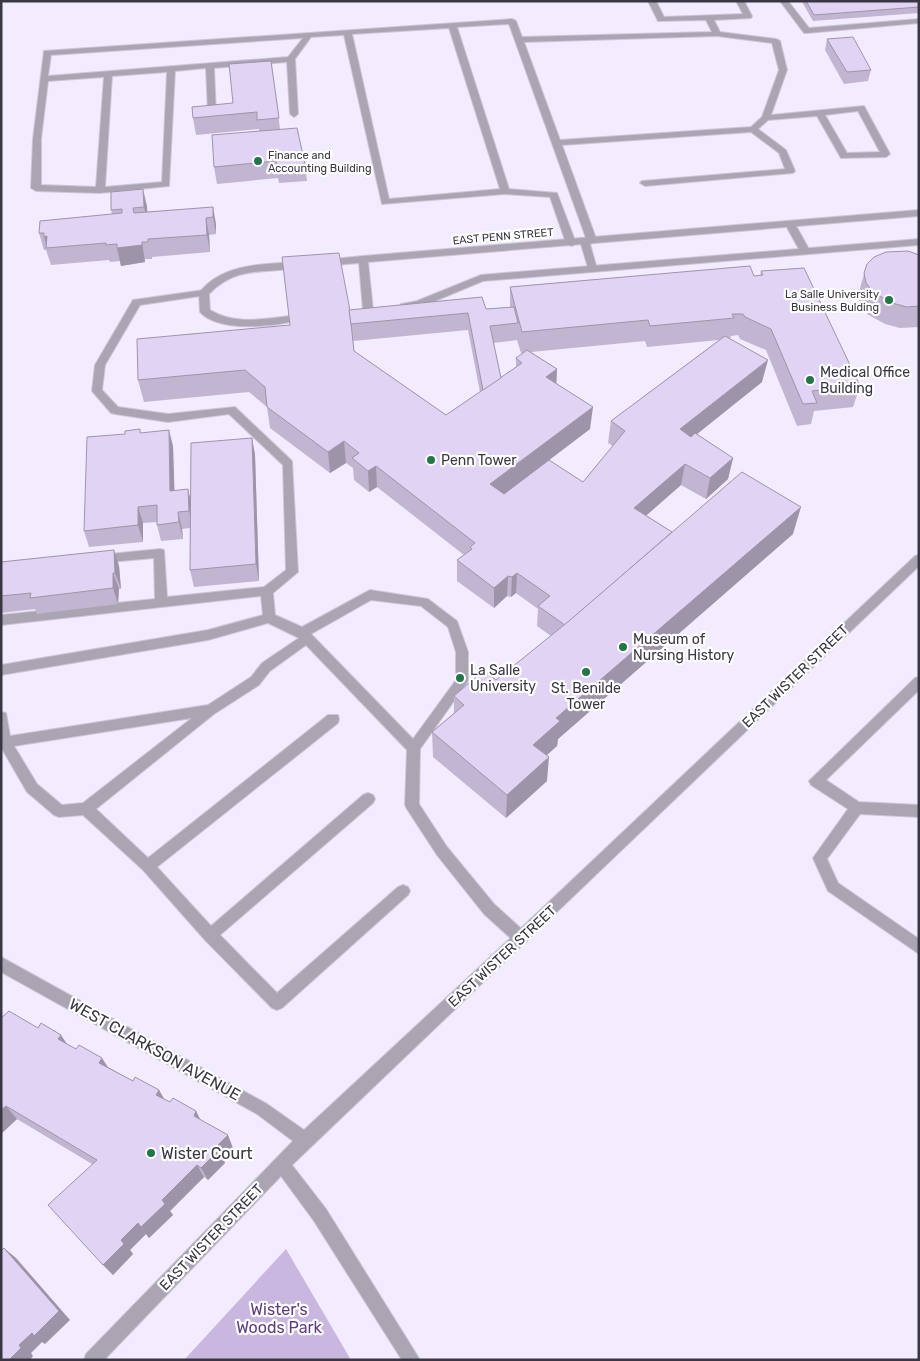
<svg xmlns="http://www.w3.org/2000/svg" width="920" height="1361" font-family="Rubik,sans-serif">
	<style>
		.green { fill: #c9b7e0 }
		.lines { fill: none; stroke-linecap: round; stroke-linejoin: round }
		.lane-casing { stroke: #cec7d9; stroke-width: 2 }
		.street-casing { stroke: #cec7d9; stroke-width: 2 }
		.lane { fill: #aba5b3; fill-rule: evenodd }
		.street { fill: #aba5b3; fill-rule: evenodd }
		.wall { fill: #c2b5d1; fill-rule: evenodd }
		.shaded-wall { fill: #9e94aa }
		.building { fill: #e1d3f3; stroke: #9e94aa }
		.poi-dot { fill: #237648; stroke: #fff; stroke-width: 2 }
		.labels { text-anchor: middle; stroke-width: 4.5; stroke-linejoin: round; paint-order: stroke }
		.far-poi-label { font-size: 11px; fill: #3b3643; stroke: #fff; text-anchor: start }
		.far-street-label { font-size: 11px; fill: #3b3643; stroke: #fff }
		.poi-label { font-size: 14px; fill: #3b3643; stroke: #fff; text-anchor: start }
		.street-label { font-size: 14px; fill: #3b3643; stroke: #fff }
		.near-street-label { font-size: 16px; fill: #3b3643; stroke: #fff }
		.near-poi-label { font-size: 16px; fill: #3b3643; stroke: #fff; text-anchor: start }
		.near-park-label { font-size: 16px; fill: #5f3c82; stroke: #fff }
	</style>
	<rect width="100%" height="100%" fill="#f3ebff"/>
	<path class="green" d="M286 1249 351 1360H184Z"/>
	<g class="lines">
		<defs>
			<g id="lane">
				<path d="M648 1H656L664 17 743 14 736 1H744L752 16 751 18 714 20 720 32 776 39 780 41 787 70 771 115 864 106 890 154 886 157 841 158 817 116 768 120 758 129 786 150 795 171 793 173 645 186 640 183 642 181 785 169 779 153 751 132 562 145 597 241 590 244 597 269 592 272 589 271 580 241 586 238 509 24 457 27 509 189 557 193 576 243 574 245 571 246 566 243 550 197 505 194 382 204 344 35 311 37 295 59 298 114 294 117 290 114 287 62 214 68 216 114 212 117 208 114 206 68 175 71 169 186 100 193 36 191 31 188 33 139 44 51 512 19 516 21 522 37 712 32 706 20 658 21ZM449 28 500 189 389 199 352 34ZM717 36 772 43 779 70 762 117 751 127 560 140 524 42ZM303 38 288 57 48 76 51 55ZM167 72 162 182 105 187 112 76ZM104 77 96 187 41 185V139L48 81ZM858 111 880 152 847 153 825 115Z"/>
				<path d="M780 1H788L809 28 919 19V23L807 33H804Z"/>
				<path d="M790 221 795 224 810 251 808 253 805 254 800 251 785 224Z"/>
				<path d="M204 290 207 291V295L140 305 105 365 102 390 118 407 168 414 235 407 292 461 298 572 273 593 275 615 302 627 370 590 428 599 457 621 468 652V681L420 749 419 804 447 847 494 904 526 933 528 938 526 943 521 945 516 943 484 914 437 855 407 809 405 805 407 750 306 645 270 671 259 685 214 714 96 809 148 858 328 715H338L339 719 338 723 157 867 211 926 363 795 368 793 373 795 375 799 373 803 220 935 277 993 398 887 403 885 408 887 410 891 408 895 282 1008 277 1010 272 1008 205 940 143 870 83 815 59 817 54 815 27 792 1 747V712L6 713 10 736 208 705 251 677 262 663 299 638 268 623 208 640 1 675V665L208 630 263 615 261 596 1 625V615L155 599 154 558 99 563 93 559 99 555 160 549 164 550 167 597 264 587 286 570 283 465 229 414 168 422 115 414 111 413 92 391 95 365 133 300ZM371 600 421 606 448 627 456 652V680L413 739 311 634ZM192 718 83 803 62 805 37 784 14 746Z"/>
				<path d="M919 677V690L826 780 859 802 919 805V817L860 814 827 859 838 883 919 939V954L828 891 813 858 848 809 811 785 809 781 915 678Z"/>
			</g>
			<g id="street">
				<path d="M919 210V216L368 262 373 310 368 313 363 310 359 263 323 266 318 263 323 260 363 256Z"/>
				<path d="M919 239V245L483 281 423 306 405 309 400 306 401 304 417 301 481 275Z"/>
				<path d="M298 262 303 265 301 267C266 275 238 264 209 294L210 310C235 325 263 319 290 316L295 319 294 321C270 327 218 332 200 312L199 293C222 263 264 264 298 262Z"/>
				<path d="M919 555V566L292 1165 326 1209 420 1360H402L314 1221 281 1176 104 1360H84L86 1354 293 1141 257 1114 1 972V957L267 1104 304 1130 516 933 915 556Z"/>
			</g>
		</defs>
		<use href="#lane" class="lane-casing"/>
		<use href="#street" class="street-casing"/>
		<use href="#lane" class="lane"/>
		<use href="#street" class="street"/>
	</g>
	<g class="wall">
		<path d="M802 1H919V13L813 21 802 2Z"/>
		<path d="M827 39 871 70 868 81 844 84 825 50Z"/>
		<path d="M271 61 280 129 305 164 307 181 279 183 278 178 217 184 214 167 259 131V129L196 135 193 118 233 103Z"/>
		<path d="M147 206V212L213 207 216 234 209 235 210 252 152 257V259H145V262L121 266 120 261 110 262 109 260 51 265 46 250H44L39 233 112 214 111 210Z"/>
		<path d="M919 255V327L900 328 885 324 867 314 860 304 858 295 867 264Z"/>
		<path d="M761 271 860 386 853 407 814 411 811 424 797 426 766 350 740 339 738 335 731 336 730 339 762 382 696 434 733 458 728 479 706 499 681 485 646 515 672 532 793 534 558 739 557 746 547 755V781L506 818 433 757 432 732 454 713V696L496 680 551 636 537 626 538 609 516 593 511 597 507 596 494 608 457 581V560L464 555 377 487 369 492 354 480 353 468 346 463 330 473 270 428 267 407 249 392 144 402 138 380 290 325 349 310 486 309 510 307V287L754 276H760ZM468 330 480 392 446 415 354 351 353 341ZM517 340 521 353H524L516 358V367L501 378 493 343ZM719 340 611 421 608 443 613 446 583 482 528 476 590 429 556 384 557 369 531 352 645 341 647 347Z"/>
		<path d="M140 433 173 446 174 490 191 498 252 438 255 455 259 581 194 587 190 570V528L182 529 183 539 161 541 157 525V522L143 523V542L89 547 84 531 125 434Z"/>
		<path d="M1 562 119 566 121 589H119L118 604 37 614 35 609 1 613Z"/>
		<path d="M1 1018 67 1044 133 1081 159 1090 164 1099 170 1102 196 1111 200 1120 233 1148 223 1158 225 1163 208 1180 204 1177 170 1211 173 1215 149 1238 146 1234 130 1250 133 1254 113 1275 92 1164 17 1119 1 1134Z"/>
	</g>
	<g class="shaded-wall">
		<path d="M143 189 147 206 148 224 144 207Z"/>
		<path d="M213 207 216 224V234L213 217Z"/>
		<path d="M206 218 209 235 210 252 207 235Z"/>
		<path d="M47 236V248L44 237Z"/>
		<path d="M142 242 145 262 121 266 117 248Z"/>
		<path d="M768 360 762 382 676 451 680 429Z"/>
		<path d="M557 369 556 391 546 377Z"/>
		<path d="M593 407 590 429 490 505V484Z"/>
		<path d="M169 430 173 446 175 507 170 491Z"/>
		<path d="M252 438 255 455 259 581 256 564Z"/>
		<path d="M344 441 346 463 330 473 328 452Z"/>
		<path d="M733 458 728 479 706 499 710 478Z"/>
		<path d="M685 464 681 485 631 529 634 508Z"/>
		<path d="M376 466 377 487 369 492 368 471Z"/>
		<path d="M188 489 192 505 193 528 189 511Z"/>
		<path d="M138 507 143 523V542L138 525Z"/>
		<path d="M801 507 793 534 558 739 557 746 531 769 533 745 556 718Z"/>
		<path d="M178 512 182 529 183 539 179 522Z"/>
		<path d="M114 550 119 566 121 589 115 573Z"/>
		<path d="M113 573 119 589 118 604 113 588Z"/>
		<path d="M517 573 516 593 511 597 512 577Z"/>
		<path d="M508 576 507 596 494 608V588Z"/>
		<path d="M549 757 547 781 506 818 507 795Z"/>
		<path d="M61 1035 71 1050 58 1039Z"/>
		<path d="M102 1058 111 1072 99 1063Z"/>
		<path d="M159 1090 167 1104 156 1095Z"/>
		<path d="M6 1106 17 1119 1 1134V1110Z"/>
		<path d="M196 1111 203 1125 194 1116Z"/>
		<path d="M228 1135 233 1148 223 1158 225 1163 208 1180 201 1168 216 1147Z"/>
		<path d="M197 1165 204 1177 170 1211 173 1215 149 1238 141 1227 162 1200Z"/>
		<path d="M138 1223 146 1234 130 1250 133 1254 113 1275 103 1265 121 1240Z"/>
		<path d="M4 1248 16 1258 70 1320 45 1344 42 1342 31 1353 33 1356 30 1360H9L19 1345Z"/>
	</g>
	<g class="building">
		<path d="M806 1H919V7L814 15Z"/>
		<path d="M853 37 871 70 847 72 827 39Z"/>
		<path d="M271 61 279 118 257 120V112L193 118 192 107 233 103 229 64Z"/>
		<path d="M297 128 305 164 277 166 276 161 214 167 212 135Z"/>
		<path d="M143 189 144 207 133 208 134 213 213 207V217L206 218 207 235 148 239V242H142V245L117 248V244L106 245V243L46 248 47 236 44 237V233H39L40 221 122 213V209L111 210V192Z"/>
		<path d="M908 251 919 255V306L907 307 892 303 873 292 866 283 864 273 867 264 874 257 886 252Z"/>
		<path d="M339 253 349 305 354 351 446 415 522 363 516 358 527 350 557 369 546 377 593 407 490 484 504 494 549 460 583 482 625 431 611 421 725 336 768 360 680 429 691 437 695 433 733 458 710 478 685 464 634 508 672 532 565 625 538 606 550 596 517 573 512 577 508 576 494 588 457 560 472 549 470 547 475 543 376 466 368 471 352 458 359 453 344 441 328 452 267 407 265 387 245 370 138 380 137 339 290 325 282 257Z"/>
		<path d="M750 266 754 276 763 275 761 271 804 268 860 386 812 391 817 403 803 404 771 329 745 317 743 314H732L734 318 650 326 648 320 522 332 510 287Z"/>
		<path d="M482 297 486 309 514 307 518 323 490 326 501 378 483 390 468 313 351 324 349 310Z"/>
		<path d="M140 429V433L169 430 170 491 188 489 189 511 178 512 179 522 157 525V505L138 507V525L84 531 87 437 125 434V431Z"/>
		<path d="M252 438 256 564 190 570 191 443Z"/>
		<path d="M742 472 801 507 556 718 560 721 533 745 549 757 507 795 432 732 464 705 454 696 484 670 496 680 569 621Z"/>
		<path d="M114 550 115 573H113V588L30 598 31 593 1 596V562Z"/>
		<path d="M9 1011 38 1028 41 1023 61 1035 58 1039 76 1049 79 1045 102 1058 99 1063 133 1081 135 1077 159 1090 156 1095 170 1102 173 1098 196 1111 194 1116 228 1135 216 1147 219 1150 201 1168 197 1165 162 1200 165 1204 141 1227 138 1223 121 1240 124 1244 103 1265 48 1205 97 1160 6 1106 1 1110V1018Z"/>
		<path d="M4 1248 59 1311 34 1336 32 1333 19 1345 21 1348 9 1360H1V1251Z"/>
	</g>
	<g class="poi-dot">
		<circle cx="258" cy="161" r="5"/>
		<circle cx="889" cy="300" r="5"/>
		<circle cx="810" cy="380" r="5"/>
		<circle cx="431" cy="460" r="5"/>
		<circle cx="623" cy="647" r="5"/>
		<circle cx="586" cy="672" r="5"/>
		<circle cx="460" cy="678" r="5"/>
		<circle cx="151" cy="1153" r="5"/>
	</g>
	<g class="labels">
		<g class="far-poi-label">
			<text x="268" y="159">Finance and<tspan x="268" dy="13">Accounting Building</tspan></text>
			<text x="879" y="298" text-anchor="end">La Salle University<tspan x="879" dy="13">Business Bulding</tspan></text>
		</g>
		<g class="far-street-label">
			<text transform="translate(503 236) rotate(-5)" y="4">EAST PENN STREET</text>
		</g>
		<g class="poi-label">
			<text x="820" y="377">Medical Office<tspan x="820" dy="16">Building</tspan></text>
			<text x="441" y="465">Penn Tower</text>
			<text x="633" y="644">Museum of<tspan x="633" dy="16">Nursing History</tspan></text>
			<text x="470" y="675">La Salle<tspan x="470" dy="16">University</tspan></text>
			<text x="586" y="693" text-anchor="middle">St. Benilde<tspan x="586" dy="16">Tower</tspan></text>
		</g>
		<g class="street-label">
			<text transform="translate(795 676) rotate(-44)" y="5">EAST WISTER STREET</text>
			<text transform="translate(502 956) rotate(-43)" y="5">EAST WISTER STREET</text>
			<text transform="translate(211 1237) rotate(-46)" y="5">EAST WISTER STREET</text>
		</g>
		<g class="near-street-label">
			<text transform="translate(155 1049) rotate(29)" y="6">WEST CLARKSON AVENUE</text>
		</g>
		<g class="near-poi-label">
			<text x="161" y="1159">Wister Court</text>
		</g>
		<g class="near-park-label">
			<text x="279" y="1315">Wister's<tspan x="279" dy="18">Woods Park</tspan></text>
		</g>
	</g>
	<rect width="920" height="1361" fill="none" stroke="#3b3643" stroke-width="5"/>
</svg>
